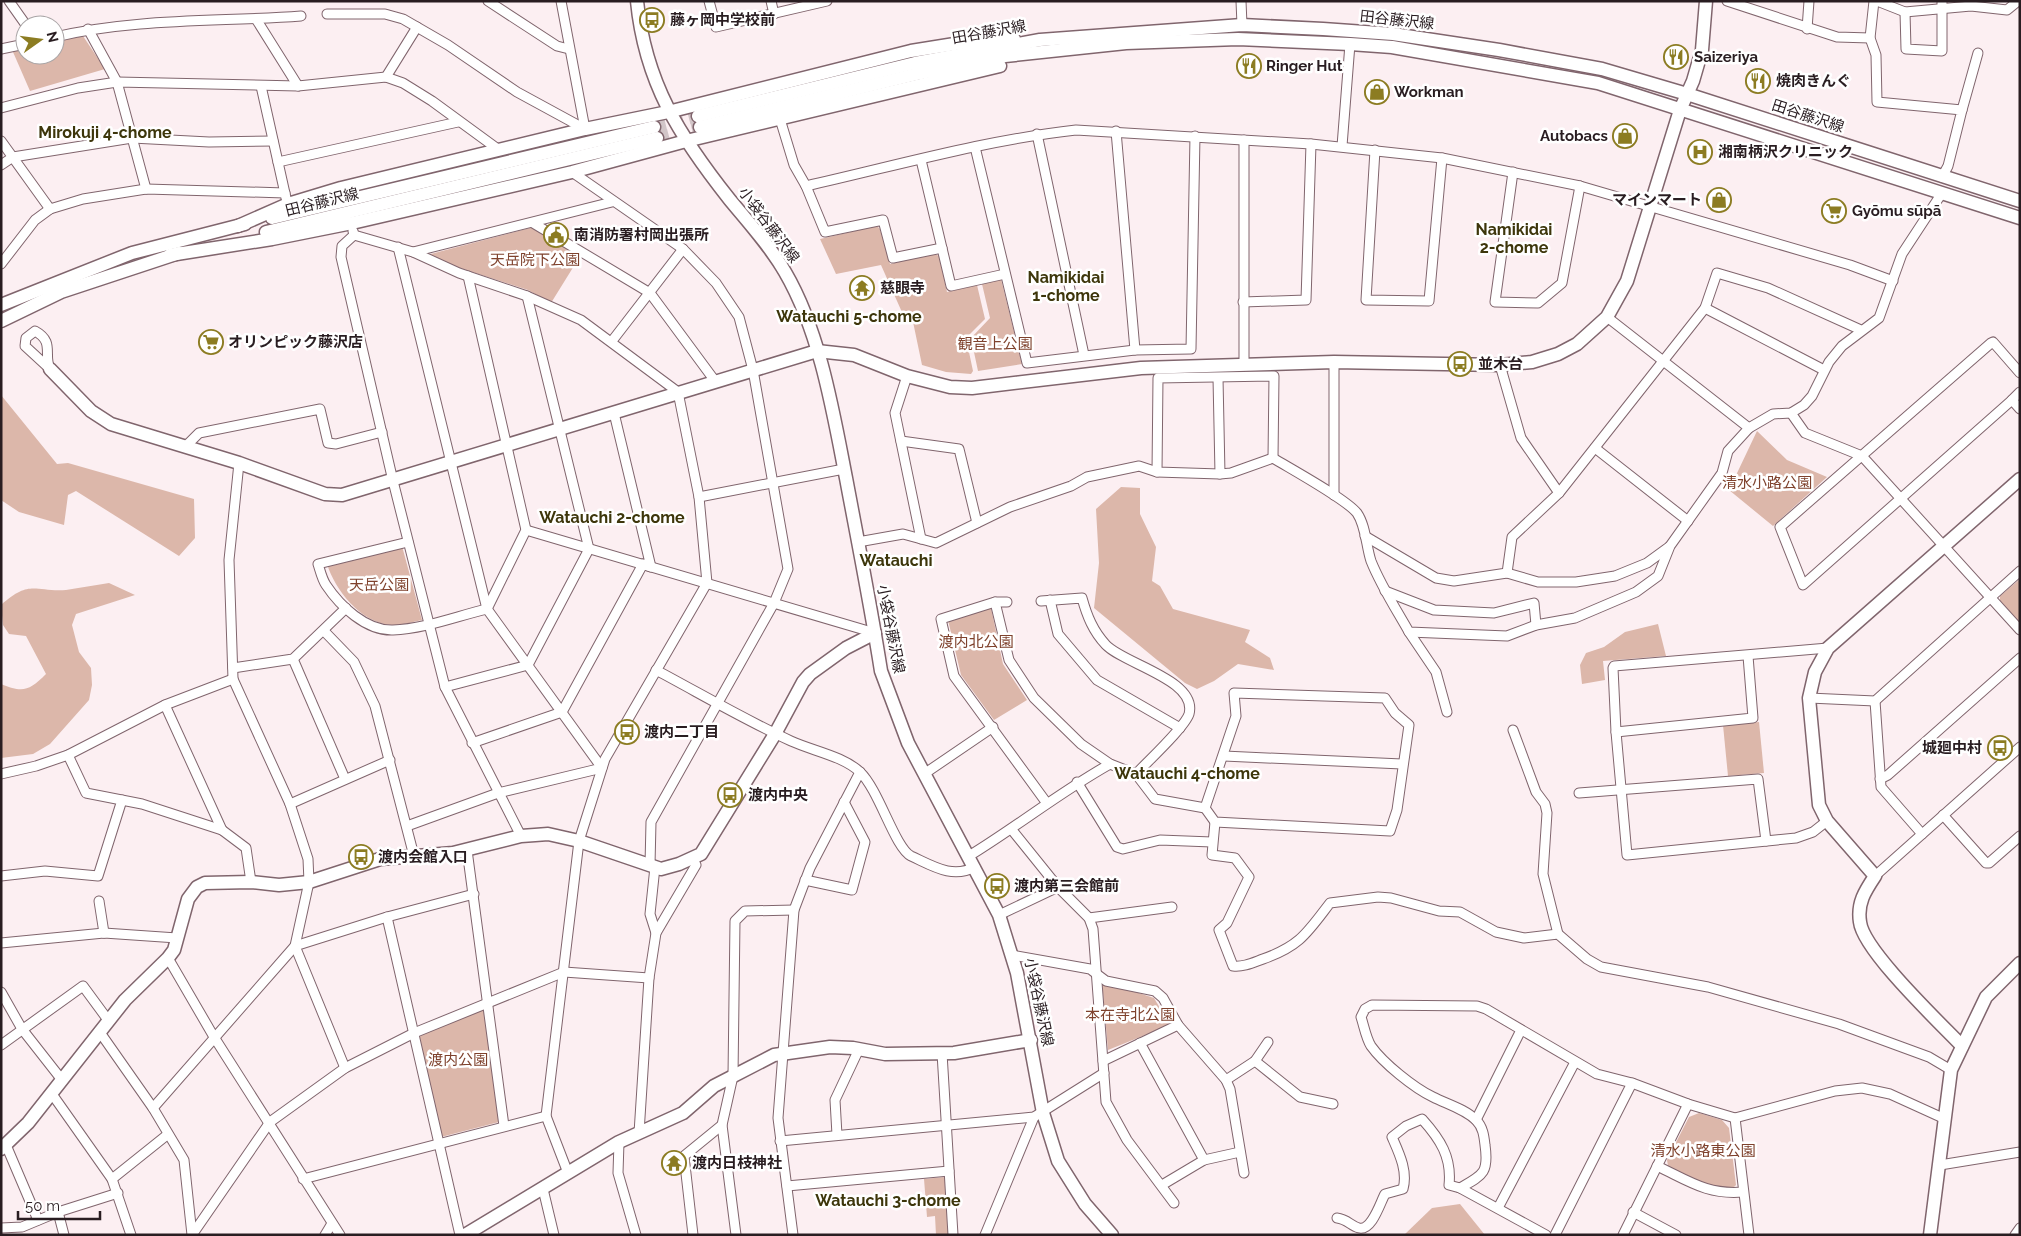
<svg xmlns="http://www.w3.org/2000/svg" width="2021" height="1236" font-family="Raleway,'Noto Sans JP',sans-serif">
	<style>
		.green { fill: #dcb7aa }
		.lines { fill: none; stroke-linecap: round; stroke-linejoin: round }
		.secondary-tunnel { stroke: #d2c5c8; stroke-width: 12; stroke-dasharray: 12 6; stroke-linecap: butt }
		.street-casing { stroke: #80656d; stroke-width: 11 }
		.secondary-casing { stroke: #80656d; stroke-width: 15 }
		.street { stroke: #fff; stroke-width: 9 }
		.secondary { stroke: #fff; stroke-width: 12 }
		.labels { text-anchor: middle; stroke-width: 5; stroke-linejoin: round; paint-order: stroke }
		.poi-label { font-size: 15px; font-weight: bold; fill: #291d21; stroke: #fff; text-anchor: start }
		.street-label { font-size: 15px; fill: #291d21; stroke: #fff }
		.park-label { font-size: 15px; fill: #7f422d; stroke: #fff }
		.neighbourhood-label { font-size: 16px; font-weight: bold; fill: #3d360b; stroke: #fff }
	</style>
	<rect width="100%" height="100%" fill="#fceff2"/>
	<g class="green">
		<path d="M83 36 105 69 30 91 13 52 25 49V55H55V42Z"/>
		<path d="M541 225 582 253 551 303 528 290 423 256Z"/>
		<path d="M877 226 880 229 890 264 935 254 939 256 947 292 977 285 985 319 966 338 973 371 971 374 946 372 922 365 912 317 905 319 881 265 836 274 820 239Z"/>
		<path d="M1001 279 1022 364 978 371 971 338 990 318 982 284Z"/>
		<path d="M1 395 57 464 68 463 194 499 195 538 179 556 76 491 68 495 64 525 19 512 1 500Z"/>
		<path d="M1757 431 1787 460 1827 477 1773 526 1729 490Z"/>
		<path d="M1121 487 1140 488V514L1156 547 1152 581 1160 586 1173 609 1250 630 1245 642 1270 658 1274 670 1238 664 1214 681 1197 689 1185 683 1094 608 1099 563 1096 509Z"/>
		<path d="M402 546 422 620C412 622 400 626 391 625 361 623 335 590 327 564Z"/>
		<path d="M2020 579V624L2000 601V596Z"/>
		<path d="M109 583 135 595 76 614 72 625 79 652 91 668 92 685 89 700 50 744 33 754 1 758V684C23 693 29 691 46 674L26 636 9 634 3 625 1 605C30 579 34 592 66 590 80 588 95 585 109 583Z"/>
		<path d="M991 608 1003 664 1027 700 994 720 961 675 948 620Z"/>
		<path d="M1658 624 1666 656 1603 661 1605 680 1582 684 1580 665 1586 653 1604 647 1625 632Z"/>
		<path d="M1759 722 1764 773 1728 776 1723 725Z"/>
		<path d="M1102 981 1154 998 1170 1025 1108 1050Z"/>
		<path d="M485 1009 499 1122 441 1137 419 1036Z"/>
		<path d="M1699 1113 1722 1120 1729 1128 1736 1185 1731 1190 1709 1187 1668 1166 1667 1160 1689 1117Z"/>
		<path d="M945 1177 949 1235H936L935 1216 927 1217 924 1179Z"/>
		<path d="M1460 1204 1485 1235H1404L1432 1208Z"/>
	</g>
	<g class="lines">
		<g class="secondary-tunnel">
			<path d="M654 127 698 116"/>
			<path d="M657 138 700 127"/>
		</g>
		<defs>
			<g id="street">
				<path d="M9 1 26 25"/>
				<path d="M488 1 557 46 569 49"/>
				<path d="M561 1 585 129"/>
				<path d="M709 1 716 27 827 1"/>
				<path d="M771 1 774 14"/>
				<path d="M1241 1 1242 25"/>
				<path d="M1727 1 1837 37 1870 38"/>
				<path d="M1874 1 1870 38 1876 55 1877 102 1962 110 1948 166 1942 177"/>
				<path d="M1877 1 1905 12 1971 6 2007 10 2018 1"/>
				<path d="M1905 12 1906 49 1942 51V1"/>
				<path d="M327 14H385L403 19 448 45 517 92 585 129"/>
				<path d="M256 19 298 86"/>
				<path d="M88 29 117 82 146 189"/>
				<path d="M1807 29 1809 1"/>
				<path d="M55 37C135 18 219 22 301 16"/>
				<path d="M1 49 25 44"/>
				<path d="M386 77 417 27"/>
				<path d="M261 86 286 198"/>
				<path d="M1 108 78 88 117 82 298 86 386 77 403 83 432 101 499 150"/>
				<path d="M1962 110 1978 53"/>
				<path d="M780 119 794 165 806 186C895 166 985 140 1076 130L1311 144 1442 158 1580 186 1850 265 1893 281"/>
				<path d="M1116 131 1135 350"/>
				<path d="M1037 134 1084 355"/>
				<path d="M1 141 50 209"/>
				<path d="M1342 146 1350 44"/>
				<path d="M975 147 1027 363 1135 350 1191 349 1195 136"/>
				<path d="M1375 150 1366 300 1429 301 1442 158"/>
				<path d="M921 160 951 286 1005 274"/>
				<path d="M278 162 458 122"/>
				<path d="M1 165 13 157 132 138 209 142 273 141"/>
				<path d="M572 172 683 249 716 283 739 317 753 370 788 569 774 603 651 822 650 865 655 867 650 914 656 933"/>
				<path d="M1513 172 1495 302 1538 303 1562 283 1580 186"/>
				<path d="M806 186 825 232 883 220 893 258 942 248"/>
				<path d="M533 223 650 293 715 381"/>
				<path d="M353 231 354 235 342 246 341 257 393 481 445 687 521 836"/>
				<path d="M354 235 413 252 459 273 527 296 581 320 678 392 699 497 707 583 605 759 579 841 546 1116 568 1173"/>
				<path d="M398 247 487 609 602 768 498 793 407 826"/>
				<path d="M413 252 612 202"/>
				<path d="M1 264 35 220 50 209 83 199 146 189 285 193"/>
				<path d="M1243 302 1306 300 1311 144"/>
				<path d="M1705 308 1824 370"/>
				<path d="M1607 317 1749 428"/>
				<path d="M35 331C55 342 43 354 50 369L25 346 26 338Z"/>
				<path d="M612 341 683 249"/>
				<path d="M1244 364V140"/>
				<path d="M1500 365 1521 438 1559 493"/>
				<path d="M907 376 895 413 921 539"/>
				<path d="M1218 378 1220 474"/>
				<path d="M2020 392 2012 400 2020 409"/>
				<path d="M2012 400 1803 585 1780 527 1991 343 1993 342 2020 373"/>
				<path d="M1791 413 1805 433 1862 456 2020 630"/>
				<path d="M901 441 959 449 977 523"/>
				<path d="M186 446 199 433 320 409 328 443 336 444 382 432"/>
				<path d="M1595 448 1688 521"/>
				<path d="M239 463 229 560 233 679 290 804 308 859 309 882 295 946 345 1068"/>
				<path d="M1157 472 1158 378 1274 376 1273 458"/>
				<path d="M1334 495V362"/>
				<path d="M699 497 844 469"/>
				<path d="M526 530 875 633"/>
				<path d="M1365 536 1436 578 1454 581 1507 573 1512 537 1559 493 1705 308 1717 273 1768 288 1861 330"/>
				<path d="M408 542 318 564C320 570 322 579 326 585 340 606 366 631 393 630 424 629 457 616 487 609L526 530 468 276"/>
				<path d="M858 542 903 534 936 543 1010 507 1071 486 1087 477 1139 466 1157 472 1220 474 1231 473 1273 458C1291 469 1346 499 1357 513 1366 526 1366 546 1371 561 1381 586 1396 609 1409 632L1507 636 1536 625 1575 618 1636 592 1658 576 1670 546 1722 473 1728 451 1749 428 1773 414 1791 413 1804 405 1812 396 1829 362 1842 346 1879 318 1902 254 1942 193"/>
				<path d="M1507 573 1538 582H1576L1615 576 1647 563 1669 547"/>
				<path d="M1385 591 1434 610 1494 613 1534 603 1536 625"/>
				<path d="M1050 600 1058 634 1097 680 1180 728"/>
				<path d="M1041 601 1082 598C1087 616 1093 631 1106 645 1124 664 1198 680 1189 714 1185 727 1147 762 1136 774"/>
				<path d="M995 602 1009 660 1034 698 1081 744 1110 764 1136 774 1155 799 1205 808"/>
				<path d="M1007 602H995L941 619 954 676 1046 802"/>
				<path d="M324 631 354 662 375 706 414 856"/>
				<path d="M1409 632 1436 672 1447 712"/>
				<path d="M293 659 345 779"/>
				<path d="M233 668 293 659 346 608"/>
				<path d="M656 670C701 694 745 720 791 741 813 751 843 756 860 772 879 790 895 848 911 856 933 866 952 879 975 867"/>
				<path d="M445 687 528 665 589 549 527 296"/>
				<path d="M1234 693 1385 698 1395 713 1409 725 1397 810 1390 831 1215 822 1205 808 1236 716Z"/>
				<path d="M1809 698 1875 701 2020 571"/>
				<path d="M1875 701 1881 787 1922 834"/>
				<path d="M165 705 222 830"/>
				<path d="M1513 730 1536 792 1545 804 1547 813 1543 874 1558 934"/>
				<path d="M1616 732 1753 718 1748 656"/>
				<path d="M472 743 562 712 643 564 651 567 614 413"/>
				<path d="M68 755 86 793 142 804 222 830 246 848 251 882"/>
				<path d="M1224 756 1402 764"/>
				<path d="M1 774 36 766 68 755 165 705 233 679"/>
				<path d="M924 774 993 727"/>
				<path d="M1880 779 1888 775 2020 658"/>
				<path d="M1077 782 1117 847 1123 849 1160 840 1212 842"/>
				<path d="M1579 793 1758 779 1766 841"/>
				<path d="M290 804 390 760"/>
				<path d="M1943 815 1986 863H1989L2020 836"/>
				<path d="M1827 821 1813 832 1796 838 1627 855 1616 732 1613 668 1614 666 1828 648"/>
				<path d="M1215 822 1212 855 1235 858 1249 877 1227 923 1219 930 1233 966C1244 967 1252 963 1263 959 1300 946 1307 933 1330 903L1378 897 1391 898 1439 911 1460 912 1496 932 1524 938 1558 934 1587 959 1601 967 1708 987 1839 1024 1929 1057 1951 1070"/>
				<path d="M1012 830 1058 887 1089 918 1093 929 1106 1102 1127 1140 1174 1203"/>
				<path d="M467 850 504 1126"/>
				<path d="M969 856C1018 826 1060 792 1110 764"/>
				<path d="M1 876 45 871 98 876 122 800"/>
				<path d="M1875 876 2020 747"/>
				<path d="M805 880 852 890 865 842 844 802"/>
				<path d="M99 901 104 933"/>
				<path d="M999 915 1058 887"/>
				<path d="M387 917 460 1235"/>
				<path d="M1089 918 1172 907"/>
				<path d="M1 943 104 933 177 938"/>
				<path d="M1012 955 1090 969 1106 981 1155 991 1163 998 1178 1025 1226 1080 1230 1089 1244 1173"/>
				<path d="M168 958 214 1037 340 1235"/>
				<path d="M1 992 22 1029 62 1080"/>
				<path d="M99 1031 153 1108 184 1160 192 1235"/>
				<path d="M1140 1043 1204 1160"/>
				<path d="M1 1045 83 986 108 1020"/>
				<path d="M942 1053 953 1235"/>
				<path d="M1103 1061 1178 1025"/>
				<path d="M1255 1061 1300 1097 1333 1104"/>
				<path d="M1226 1080 1255 1061 1268 1042"/>
				<path d="M52 1094 112 1179 131 1235"/>
				<path d="M153 1108 295 946 387 917 474 894"/>
				<path d="M1735 1118 1749 1235"/>
				<path d="M1476 1120 1521 1030"/>
				<path d="M639 1133 649 978 656 933 696 865 693 859"/>
				<path d="M837 1135 835 1100 859 1049"/>
				<path d="M780 1141 1034 1117 1104 1073"/>
				<path d="M619 1142 618 1173 636 1235"/>
				<path d="M6 1145 38 1220"/>
				<path d="M1940 1165 2020 1152"/>
				<path d="M1657 1166C1689 1181 1707 1195 1743 1192"/>
				<path d="M112 1179 167 1135"/>
				<path d="M303 1179 546 1116"/>
				<path d="M1162 1185 1204 1160 1240 1152"/>
				<path d="M787 1186 949 1171"/>
				<path d="M1460 1188C1483 1175 1489 1173 1485 1145 1484 1136 1483 1127 1476 1120 1465 1109 1447 1104 1433 1097 1414 1088 1383 1063 1371 1046 1366 1038 1364 1026 1361 1017L1365 1009 1372 1005 1477 1006 1486 1009 1597 1074 1632 1083 1688 1104 1735 1118 1835 1091 1862 1088 1890 1094 1945 1119"/>
				<path d="M543 1189 554 1235"/>
				<path d="M1498 1208 1575 1062"/>
				<path d="M58 1212 64 1235"/>
				<path d="M1633 1212 1676 1235"/>
				<path d="M1337 1218C1347 1219 1351 1226 1359 1228 1372 1231 1380 1203 1385 1194L1403 1189C1408 1171 1399 1153 1392 1137L1406 1126 1422 1119C1440 1139 1452 1157 1449 1185L1460 1188 1546 1235"/>
				<path d="M1 1228 22 1227 58 1212 118 1193"/>
				<path d="M192 1235 270 1122 345 1068 414 1033 564 972 649 978"/>
				<path d="M325 1235 331 1225"/>
				<path d="M693 1235 684 1156 722 1125"/>
				<path d="M736 1235 722 1125 733 1076 735 921 745 911 794 910"/>
				<path d="M793 1235 778 1118 794 910 810 868 860 772"/>
				<path d="M985 1235 1034 1117"/>
				<path d="M1555 1235 1632 1083"/>
				<path d="M1623 1235 1688 1104"/>
				<path d="M2015 1235 2020 1228"/>
			</g>
			<g id="secondary">
				<path d="M637 1C645 83 680 137 730 200 749 223 770 246 785 272 820 332 833 411 846 478 858 542 871 607 881 671L908 743 999 915 1017 973 1043 1113 1058 1161 1085 1204 1112 1235"/>
				<path d="M698 116 915 63 1040 40 1242 25 1323 29 1393 34 1499 50 1602 69 1687 94 2020 201"/>
				<path d="M700 127 921 73 1005 56 1126 43 1238 39 1350 44 1392 47 1598 83 2020 218"/>
				<path d="M272 218 654 127"/>
				<path d="M238 226 288 204 341 188 585 129 668 112 911 51 992 38 1014 39"/>
				<path d="M266 232 657 138"/>
				<path d="M170 255 272 239 352 223 572 172 686 141 1000 66"/>
				<path d="M1 305 132 253 245 224"/>
				<path d="M1 321 61 292 179 253"/>
				<path d="M50 369 91 411 111 424 239 463 325 494 342 495 817 351 854 355 907 376 950 387 972 388 1141 368 1334 362 1500 365 1532 362 1558 354 1577 344 1607 317 1627 281 1680 110 1693 81 1702 50 1706 1"/>
				<path d="M1962 1046C1939 1022 1863 950 1860 922 1857 903 1865 891 1875 876L1827 821 1819 805 1809 698 1815 672 1828 648 2020 479"/>
				<path d="M1 1149 28 1123 125 1000 168 958 174 950 188 899 197 887 205 883 251 882 279 885 309 882 380 859 453 853 521 836 535 835 548 834 579 841 661 869 679 864 701 854 775 734 803 682 810 674 846 648 875 633"/>
				<path d="M465 1235 619 1142 683 1113 714 1086 774 1055 830 1047 853 1048 885 1054 954 1053 1031 1040"/>
				<path d="M1930 1235 1951 1070 1986 997 2020 963"/>
			</g>
		</defs>
		<use href="#street" class="street-casing"/>
		<use href="#secondary" class="secondary-casing"/>
		<use href="#street" class="street"/>
		<use href="#secondary" class="secondary"/>
	</g>
	<defs>
		<symbol id="bus-ring" viewBox="-11 -11 22 22"><circle r="9.5" fill="#fff" stroke="#8c7c22" stroke-width="1.5"/><path d="M-5-6H5V4H4V6H2V4H-2V6H-4V4H-5ZM-3.5-4V0h7V-4ZM-3.5 1.2v1.5H-2V1.2ZM2 1.2v1.5H3.5V1.2Z" fill="#8c7c22"/></symbol>
		<symbol id="restaurant-ring" viewBox="-11 -11 22 22"><circle r="9.5" fill="#fff" stroke="#8c7c22" stroke-width="1.5"/><path d="M-5-6h1v4h1v-4h1v4h1v-4h1v5L-1.5 .5V6h-2V.5L-5-1ZM5-6V6H3V1.5H1.5Q1.5-4 5-6Z" fill="#8c7c22"/></symbol>
		<symbol id="shop-ring" viewBox="-11 -11 22 22"><circle r="9.5" fill="#fff" stroke="#8c7c22" stroke-width="1.5"/><path d="M-5-2.5h2.3a2.7 3.5 0 0 1 5.4 0H5L5.5 6h-11ZM-1.5-2.5h3a1.5 2.3 0 0 0-3 0Z" fill="#8c7c22"/></symbol>
		<symbol id="hospital-ring" viewBox="-11 -11 22 22"><circle r="9.5" fill="#fff" stroke="#8c7c22" stroke-width="1.5"/><path d="M-5-5h3v3.5h4V-5h3V5h-3V1.5h-4V5h-3Z" fill="#8c7c22"/></symbol>
		<symbol id="supermarket-ring" viewBox="-11 -11 22 22"><circle r="9.5" fill="#fff" stroke="#8c7c22" stroke-width="1.5"/><path d="M-6-5.5h2.5l.6 2H6L4.5 2H-2.5L-4.4-4H-6ZM-1.5 3.2a1.3 1.3 0 1 0 .1 0ZM3 3.2a1.3 1.3 0 1 0 .1 0Z" fill="#8c7c22"/></symbol>
		<symbol id="civic-ring" viewBox="-11 -11 22 22"><circle r="9.5" fill="#fff" stroke="#8c7c22" stroke-width="1.5"/><path d="M-.6-6.5H3V-4.5H.6V-3L4-1V1h2V6H-6V1h2V-1L-.6-3ZM-1.2 2.5V6h2.4V2.5Z" fill="#8c7c22"/></symbol>
		<symbol id="temple-ring" viewBox="-11 -11 22 22"><circle r="9.5" fill="#fff" stroke="#8c7c22" stroke-width="1.5"/><path d="M0-6L5-2H3V0L6.5 2.5H4V6H1.5V3h-3V6H-4V2.5H-6.5L-3 0V-2H-5Z" fill="#8c7c22"/></symbol>
	</defs>
	<g fill-rule="evenodd">
		<use href="#bus-ring" x="638" y="6" width="28" height="28"/>
		<use href="#restaurant-ring" x="1662" y="43" width="28" height="28"/>
		<use href="#restaurant-ring" x="1235" y="52" width="28" height="28"/>
		<use href="#restaurant-ring" x="1744" y="67" width="28" height="28"/>
		<use href="#shop-ring" x="1363" y="78" width="28" height="28"/>
		<use href="#shop-ring" x="1611" y="122" width="28" height="28"/>
		<use href="#hospital-ring" x="1686" y="138" width="28" height="28"/>
		<use href="#shop-ring" x="1705" y="186" width="28" height="28"/>
		<use href="#supermarket-ring" x="1820" y="197" width="28" height="28"/>
		<use href="#civic-ring" x="542" y="221" width="28" height="28"/>
		<use href="#temple-ring" x="848" y="274" width="28" height="28"/>
		<use href="#supermarket-ring" x="197" y="328" width="28" height="28"/>
		<use href="#bus-ring" x="1446" y="350" width="28" height="28"/>
		<use href="#bus-ring" x="613" y="718" width="28" height="28"/>
		<use href="#bus-ring" x="1986" y="734" width="28" height="28"/>
		<use href="#bus-ring" x="716" y="781" width="28" height="28"/>
		<use href="#bus-ring" x="347" y="843" width="28" height="28"/>
		<use href="#bus-ring" x="983" y="872" width="28" height="28"/>
		<use href="#temple-ring" x="660" y="1149" width="28" height="28"/>
	</g>
	<g class="labels">
		<g class="poi-label">
			<text x="670" y="25">藤ヶ岡中学校前</text>
			<text x="1694" y="62">Saizeriya</text>
			<text x="1266" y="71">Ringer Hut</text>
			<text x="1776" y="86">焼肉きんぐ</text>
			<text x="1394" y="97">Workman</text>
			<text x="1608" y="141" text-anchor="end">Autobacs</text>
			<text x="1718" y="157">湘南柄沢クリニック</text>
			<text x="1702" y="205" text-anchor="end">マインマート</text>
			<text x="1852" y="216">Gyōmu sūpā</text>
			<text x="574" y="240">南消防署村岡出張所</text>
			<text x="880" y="293">慈眼寺</text>
			<text x="228" y="347">オリンピック藤沢店</text>
			<text x="1478" y="369">並木台</text>
			<text x="644" y="737">渡内二丁目</text>
			<text x="1982" y="753" text-anchor="end">城廻中村</text>
			<text x="748" y="800">渡内中央</text>
			<text x="378" y="862">渡内会館入口</text>
			<text x="1014" y="891">渡内第三会館前</text>
			<text x="692" y="1168">渡内日枝神社</text>
		</g>
		<g class="street-label">
			<text transform="translate(1397 20) rotate(6)" y="5">田谷藤沢線</text>
			<text transform="translate(989 32) rotate(-10)" y="5">田谷藤沢線</text>
			<text transform="translate(1808 116) rotate(18)" y="5">田谷藤沢線</text>
			<text transform="translate(322 202) rotate(-14)" y="5">田谷藤沢線</text>
			<text transform="translate(769 225) rotate(53)" y="5">小袋谷藤沢線</text>
			<text transform="translate(891 629) rotate(79)" y="5">小袋谷藤沢線</text>
			<text transform="translate(1039 1002) rotate(78)" y="5">小袋谷藤沢線</text>
		</g>
		<g class="park-label">
			<text x="535" y="265">天岳院下公園</text>
			<text x="995" y="349">観音上公園</text>
			<text x="1767" y="488">清水小路公園</text>
			<text x="379" y="590">天岳公園</text>
			<text x="976" y="647">渡内北公園</text>
			<text x="1130" y="1020">本在寺北公園</text>
			<text x="458" y="1065">渡内公園</text>
			<text x="1703" y="1156">清水小路東公園</text>
		</g>
		<g class="neighbourhood-label">
			<text x="105" y="138">Mirokuji 4-chome</text>
			<text x="1514" y="235">Namikidai<tspan x="1514" dy="18">2-chome</tspan></text>
			<text x="1066" y="283">Namikidai<tspan x="1066" dy="18">1-chome</tspan></text>
			<text x="849" y="322">Watauchi 5-chome</text>
			<text x="612" y="523">Watauchi 2-chome</text>
			<text x="896" y="566">Watauchi</text>
			<text x="1187" y="779">Watauchi 4-chome</text>
			<text x="888" y="1206">Watauchi 3-chome</text>
		</g>
	</g>
	<rect width="2021" height="1236" fill="none" stroke="#291d21" stroke-width="5"/>
	<g transform="translate(40 40) rotate(76)"><circle r="24" fill="#ffffff" stroke="#a9a5a6"/>
	<path d="M0-4L9 19L0 12L-9 19Z" fill="#8c7c22"/>
	<text y="-8" font-size="14" font-weight="bold" text-anchor="middle" fill="#291d21">N</text>
	</g>
	<path d="M18 1211v8h82v-8" fill="none" stroke="#291d21" stroke-width="2.5"/>
	<text x="25" y="1211" font-size="15" fill="#291d21" stroke="#ffffff" stroke-width="4" paint-order="stroke">50 m</text>
</svg>
